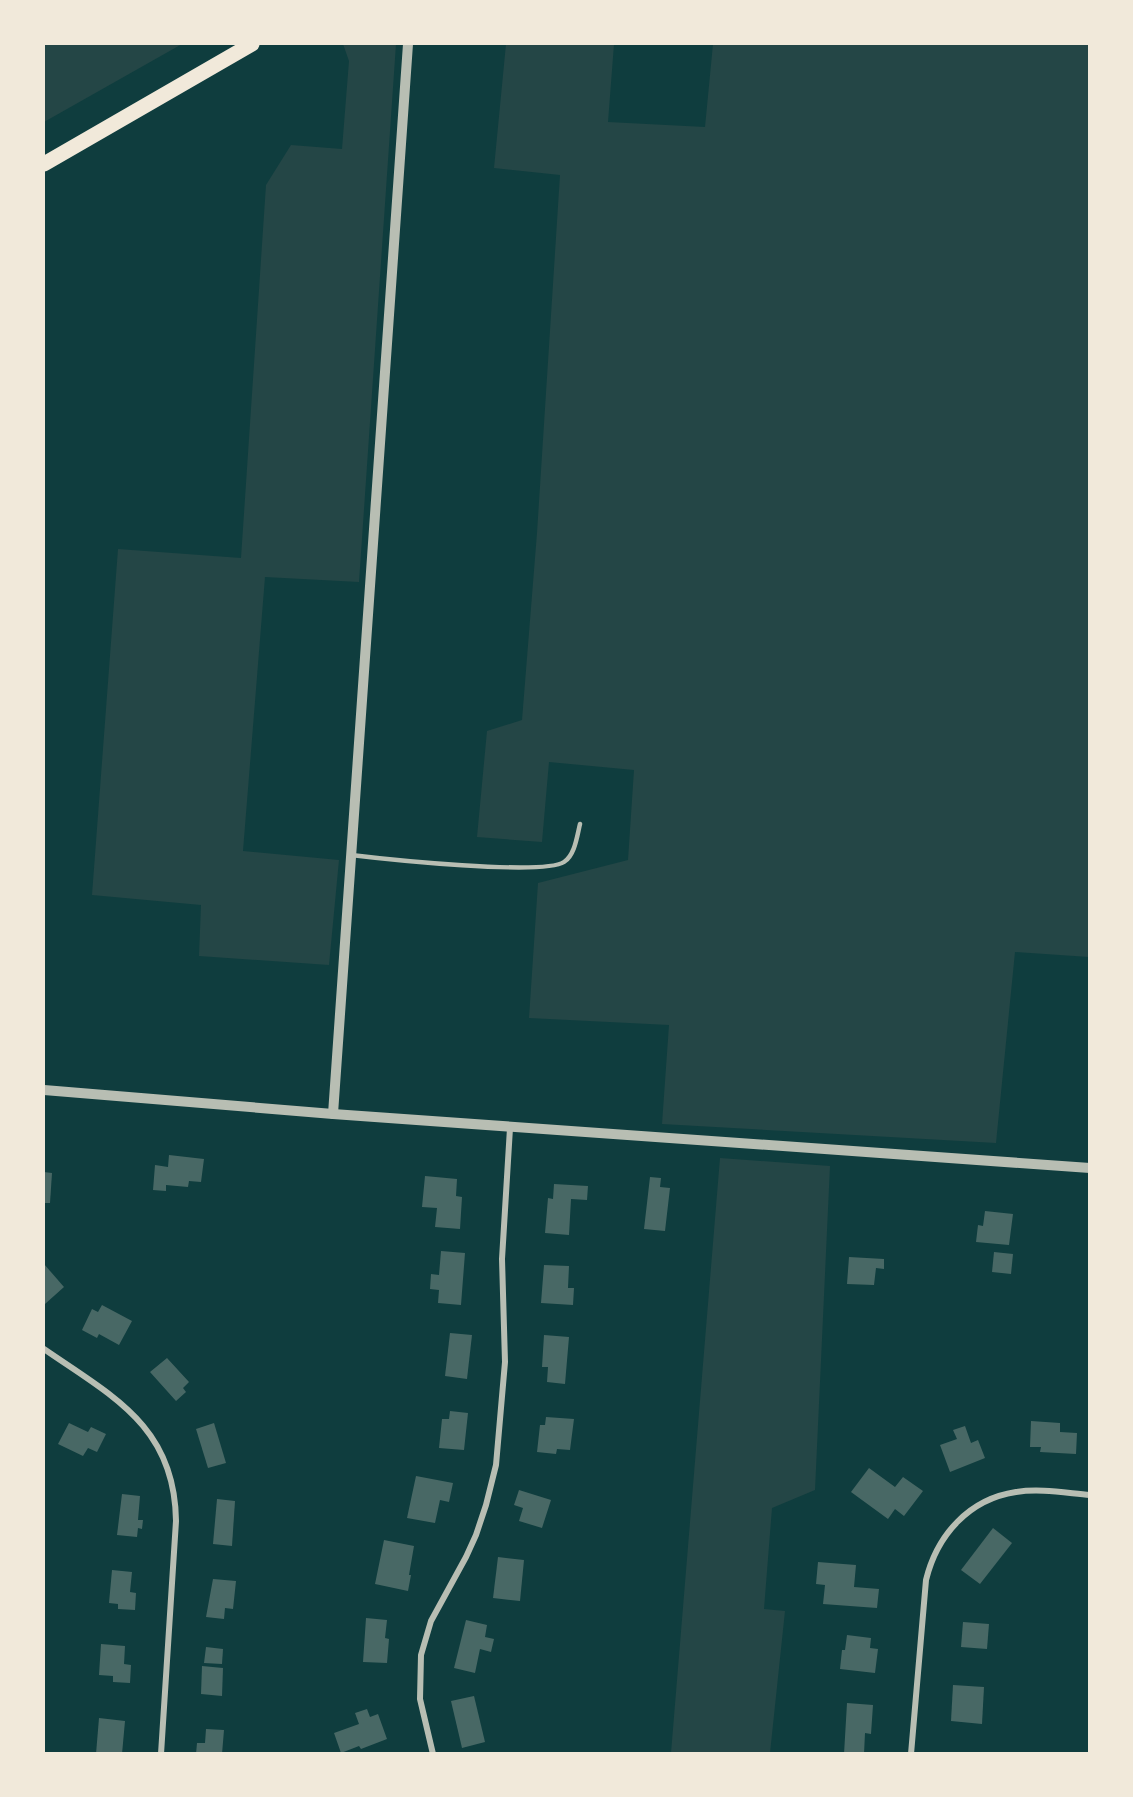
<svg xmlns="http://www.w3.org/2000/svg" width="1133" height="1797" font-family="Spectral,serif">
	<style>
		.green { fill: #244646 }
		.building { fill: #486865 }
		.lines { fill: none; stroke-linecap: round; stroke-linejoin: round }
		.service { stroke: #b8beb3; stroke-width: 4.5 }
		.minor { stroke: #b8beb3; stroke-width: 6 }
		.tertiary { stroke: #b8beb3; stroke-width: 10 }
		.primary { stroke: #f1e9da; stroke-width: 15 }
	</style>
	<rect width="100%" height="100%" fill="#0f3d3e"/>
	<g class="green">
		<path d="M44 44H182L44 122Z"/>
		<path d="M343 44H396L359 582 265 577 243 851 339 860 329 965 199 956 201 905 92 895 118 549 241 558 266 185 291 145 342 149 349 61Z"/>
		<path d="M506 44H614L608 122 705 127 713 44H1089V957L1015 952 996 1143 662 1124 669 1025 529 1018 538 883 628 860 634 770 549 762 542 842 477 837 487 731 522 720 537 533 560 175 494 168Z"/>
		<path d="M720 1158 830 1166 815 1490 772 1508 764 1609 785 1611 770 1753H671Z"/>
	</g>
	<g class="building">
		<path d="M169 1155 204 1159 201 1182 189 1181 188 1187 166 1185V1191L153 1190 155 1165 168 1167Z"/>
		<path d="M44 1172 52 1173 50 1203H44Z"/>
		<path d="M425 1176 457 1179 456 1196 462 1197 460 1229 435 1227 437 1208 422 1207Z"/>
		<path d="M650 1177 661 1178 660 1187 670 1188 665 1231 644 1229Z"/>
		<path d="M554 1184 588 1186 587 1200 571 1199 569 1235 545 1233 548 1198 553 1199Z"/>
		<path d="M985 1211 1013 1214 1009 1245 976 1242 978 1225 983 1226Z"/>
		<path d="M441 1251 465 1253 461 1305 438 1303 439 1290 430 1289 431 1274 439 1275Z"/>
		<path d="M994 1252 1013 1254 1011 1274 992 1272Z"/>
		<path d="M849 1257 884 1259V1269L876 1268 874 1285 847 1284Z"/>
		<path d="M44 1264 64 1287 45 1304 44 1302Z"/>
		<path d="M544 1265 569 1266 568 1288H574L573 1305 541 1303Z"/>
		<path d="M102 1305 132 1321 119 1345 99 1334 97 1338 82 1330 92 1309 98 1312Z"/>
		<path d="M450 1333 472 1335 467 1379 445 1376Z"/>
		<path d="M544 1335 569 1337 565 1384 547 1382 548 1367H542Z"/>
		<path d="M167 1358 189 1382 183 1388 186 1392 176 1401 150 1372Z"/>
		<path d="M450 1411 468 1413 464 1450 439 1448 442 1419H449Z"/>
		<path d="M546 1417 574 1419 570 1450 557 1449 556 1454 537 1452 540 1425H545Z"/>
		<path d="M1031 1421 1060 1423V1432L1077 1433 1076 1454 1040 1452 1041 1447H1030Z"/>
		<path d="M69 1423 88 1432 91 1427 106 1434 97 1452 88 1448 83 1456 58 1444Z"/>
		<path d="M214 1423 226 1463 208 1468 196 1429Z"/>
		<path d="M965 1426 971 1443 978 1440 985 1458 950 1472 940 1445 957 1439 953 1430Z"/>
		<path d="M869 1468 895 1487 903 1477 923 1491 904 1516 895 1509 888 1519 851 1492Z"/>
		<path d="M416 1476 453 1483 449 1502 440 1500 435 1523 407 1518Z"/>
		<path d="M519 1490 551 1500 542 1528 519 1521 523 1508 514 1505Z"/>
		<path d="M122 1494 140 1496 138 1520H143L142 1529 138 1528 137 1537 117 1535Z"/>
		<path d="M217 1499 235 1501 232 1546 213 1544Z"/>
		<path d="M993 1528 1012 1543 980 1584 961 1570Z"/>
		<path d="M384 1540 414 1546 409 1575H411L408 1591 375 1584Z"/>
		<path d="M498 1557 524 1560 520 1601 493 1598Z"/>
		<path d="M818 1562 856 1565 854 1587 879 1589 877 1608 823 1604 825 1585 816 1584Z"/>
		<path d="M112 1570 132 1572 130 1592 136 1593 135 1610 118 1609V1604L109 1603Z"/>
		<path d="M213 1579 236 1581 233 1609 225 1608 224 1619 206 1617Z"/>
		<path d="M366 1618 387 1620 385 1638 389 1639 387 1663 363 1662Z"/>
		<path d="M466 1620 487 1625 485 1637 494 1639 491 1652 480 1649 475 1673 454 1668Z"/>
		<path d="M963 1622 989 1624 987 1649 961 1647Z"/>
		<path d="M847 1635 871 1638 870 1648 878 1649 875 1673 840 1669 842 1650H845Z"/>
		<path d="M101 1644 125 1646 124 1664 131 1665 130 1683 113 1682V1676L99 1675Z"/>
		<path d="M206 1647 223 1649 222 1664 204 1663Z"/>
		<path d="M202 1666 223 1668 222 1696 201 1694Z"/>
		<path d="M953 1685 984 1687 982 1724 951 1721Z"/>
		<path d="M474 1696 485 1742 462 1748 451 1701Z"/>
		<path d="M847 1703 873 1705 871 1734 865 1733 864 1754H844Z"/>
		<path d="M367 1709 370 1717 378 1714 387 1739 361 1749 359 1746 341 1753 334 1733 359 1724 355 1713Z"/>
		<path d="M99 1718 125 1721 122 1754H96Z"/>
		<path d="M206 1729 224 1730 222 1754H196L197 1743H205Z"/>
	</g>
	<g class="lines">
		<path class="service" d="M351 855C384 859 543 876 564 862 575 855 577 836 580 824"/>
		<g class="minor">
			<path d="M44 1349C112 1396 175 1426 176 1521L161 1754"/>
			<path d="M433 1754 420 1699 421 1655 431 1621 466 1557 476 1535 486 1505 496 1465 505 1362 502 1259 510 1128"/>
			<path d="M911 1754 926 1580C937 1535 969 1499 1016 1492 1040 1488 1066 1493 1090 1495"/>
		</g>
		<g class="tertiary">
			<path d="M44 1090 333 1114 1090 1168"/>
			<path d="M333 1114 408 44"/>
		</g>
		<path class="primary" d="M44 164 252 44"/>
	</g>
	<rect width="1133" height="1797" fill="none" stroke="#f1e9da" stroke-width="90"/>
</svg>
